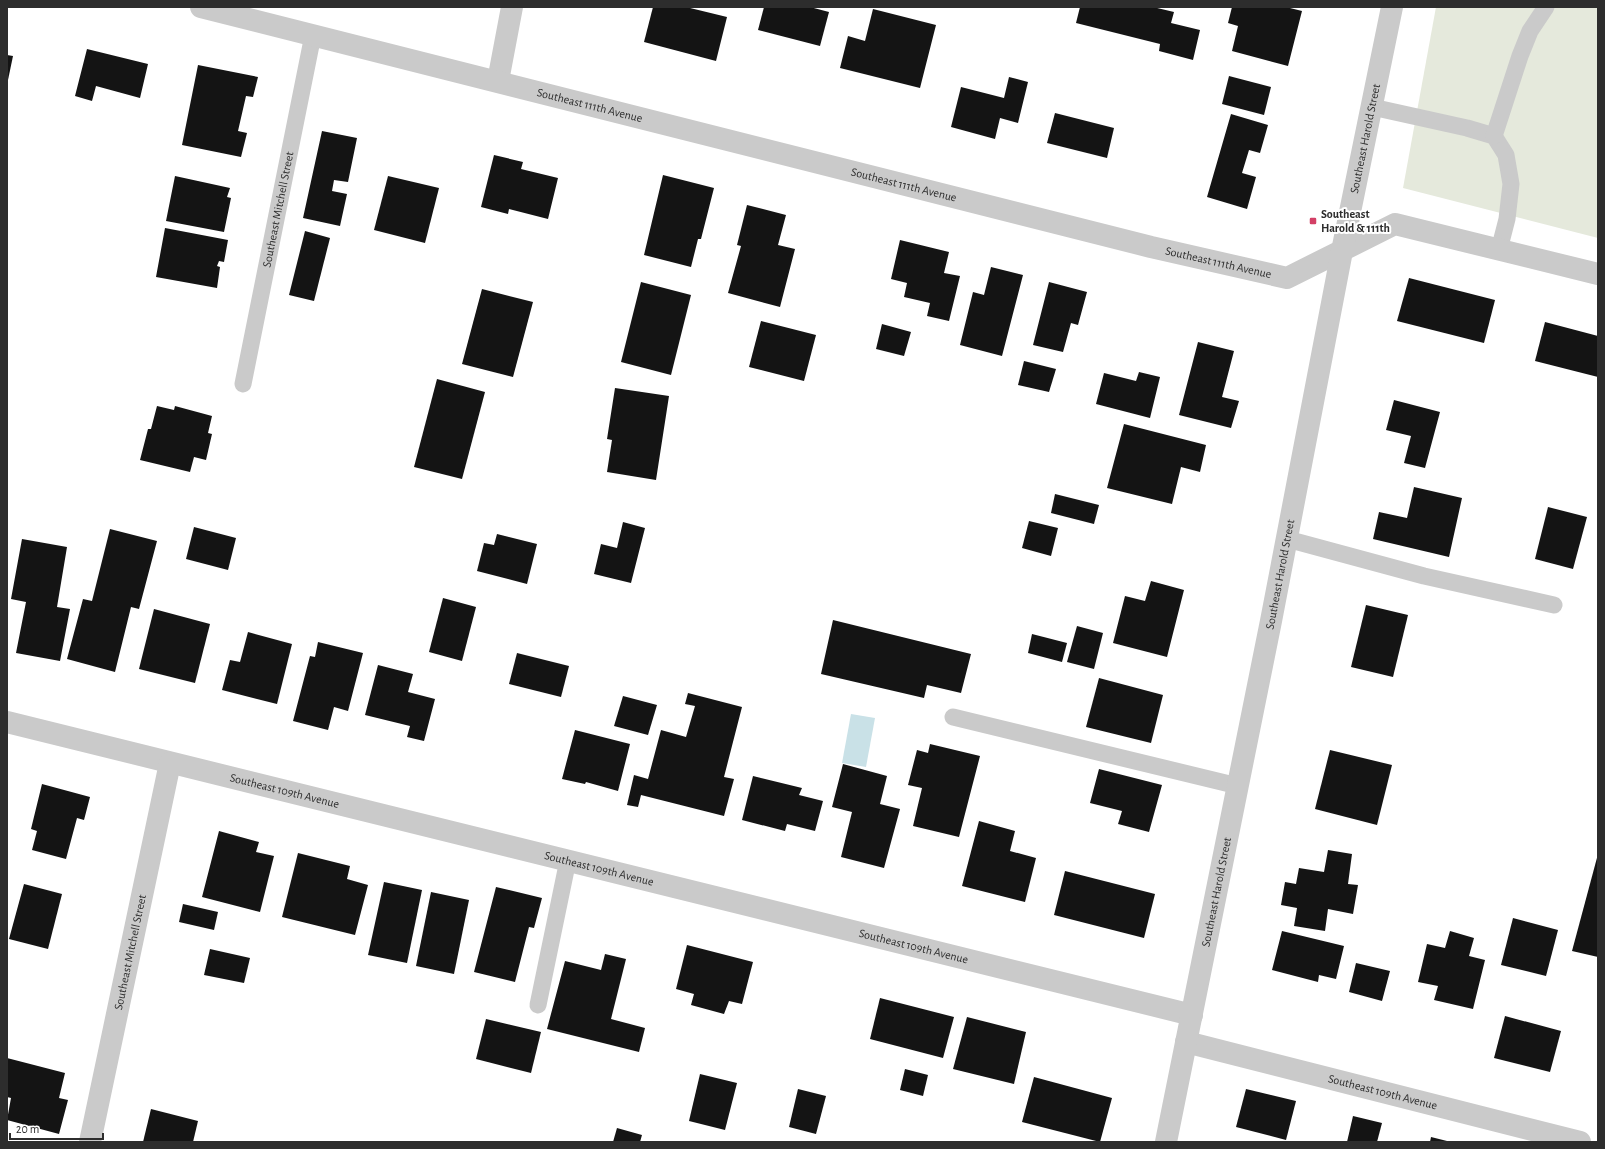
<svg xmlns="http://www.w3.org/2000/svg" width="1605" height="1149" font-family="'Alegreya Sans',sans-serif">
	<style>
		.green { fill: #e5e9dc }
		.water { fill: #c9e1e7 }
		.building { fill: #141414 }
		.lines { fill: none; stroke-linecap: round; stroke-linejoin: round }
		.service { stroke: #cacaca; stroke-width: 17 }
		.minor { stroke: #cacaca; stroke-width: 22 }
		.tertiary { stroke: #cacaca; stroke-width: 22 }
		.poi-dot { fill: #d34066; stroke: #fff; stroke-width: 1.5 }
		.labels { text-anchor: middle; stroke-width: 4; stroke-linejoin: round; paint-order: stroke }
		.street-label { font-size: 12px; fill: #2d2d2d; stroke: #fff }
		.poi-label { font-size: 12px; font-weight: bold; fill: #2d2d2d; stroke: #fff; text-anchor: start }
	</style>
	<rect width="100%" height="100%" fill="#fff"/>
	<path class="green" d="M1436 7H1598V238L1403 188Z"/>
	<path class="water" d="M851 714 875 718 866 767 842 763Z"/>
	<g class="building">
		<path d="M653 7H686L727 17 716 61 644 42Z"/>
		<path d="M764 7H810L829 12 820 46 758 30Z"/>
		<path d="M1080 7H1153L1174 12 1171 23 1200 30 1193 60 1159 51 1160 44 1076 23Z"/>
		<path d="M1232 7H1286L1302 11 1288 66 1232 51 1238 26 1228 23Z"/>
		<path d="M873 9 936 25 920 88 840 68 848 36 865 41Z"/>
		<path d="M87 49 148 64 140 98 96 86 92 101 75 96Z"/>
		<path d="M7 55 13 56 8 80H7Z"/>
		<path d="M198 65 258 77 253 97 246 96 238 131 247 133 241 157 182 145Z"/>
		<path d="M1229 76 1271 87 1264 115 1222 104Z"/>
		<path d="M1009 77 1028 82 1018 123 1000 118 995 139 951 127 961 87 1004 98Z"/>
		<path d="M1055 113 1114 128 1107 158 1047 143Z"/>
		<path d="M1231 114 1268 125 1260 153 1249 150 1242 173 1256 177 1247 209 1207 197Z"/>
		<path d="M322 131 357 138 348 182 334 180 332 191 347 194 340 226 303 218Z"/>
		<path d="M494 155 523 162 521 169 558 178 548 219 509 209 508 214 481 207Z"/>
		<path d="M663 175 714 188 701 239H698L691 267 644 255Z"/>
		<path d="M175 176 230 188 227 197 231 198 224 232 166 221Z"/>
		<path d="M388 176 439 188 425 243 374 230Z"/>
		<path d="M747 205 786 215 778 245 795 249 780 307 728 293 741 246 737 245Z"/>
		<path d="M165 228 228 240 224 262 219 261 217 266 220 267 217 288 156 277Z"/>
		<path d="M305 231 330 238 314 301 289 295Z"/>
		<path d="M900 240 949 252 944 273 960 276 949 321 927 316 930 303 904 297 907 283 891 279Z"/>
		<path d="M991 267 1023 275 1002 356 960 345 973 292 984 295Z"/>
		<path d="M1409 278 1495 300 1484 343 1397 321Z"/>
		<path d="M641 282 691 295 671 375 621 362Z"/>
		<path d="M1049 282 1087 292 1078 325 1071 323 1063 352 1033 345Z"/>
		<path d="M482 289 533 302 513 377 462 364Z"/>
		<path d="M761 321 816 335 804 381 749 367Z"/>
		<path d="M1545 322 1598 336V377L1535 361Z"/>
		<path d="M882 324 911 332 904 356 876 349Z"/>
		<path d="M1198 342 1234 351 1222 397 1239 401 1231 428 1179 415Z"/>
		<path d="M1024 361 1056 369 1049 392 1018 385Z"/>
		<path d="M1139 372 1160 377 1150 418 1096 404 1104 373 1136 381Z"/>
		<path d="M437 379 485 392 462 479 414 467Z"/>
		<path d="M615 388 669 396 656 480 607 472 612 440 607 439Z"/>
		<path d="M1394 400 1440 412 1425 468 1404 463 1411 436 1386 430Z"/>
		<path d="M157 406 174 410 175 406 212 416 208 433 212 434 206 460 194 457 190 472 140 460 148 429H151Z"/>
		<path d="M1124 424 1206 445 1200 472 1181 467 1172 504 1107 488Z"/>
		<path d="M1414 487 1462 498 1449 557 1373 539 1379 512 1407 518Z"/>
		<path d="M1055 494 1099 505 1094 524 1051 513Z"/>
		<path d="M1548 507 1587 517 1573 569 1535 559Z"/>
		<path d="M1029 521 1058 528 1051 556 1022 548Z"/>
		<path d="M623 522 645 528 631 583 594 574 601 544 617 548Z"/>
		<path d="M194 527 236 538 228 570 186 559Z"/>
		<path d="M110 529 157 541 139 609 131 607 115 672 67 659 83 599 92 601Z"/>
		<path d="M497 534 537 544 527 584 477 571 484 543 494 545Z"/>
		<path d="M22 539 67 547 57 607 70 609 60 661 16 653 26 602 11 599Z"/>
		<path d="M1151 581 1184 590 1167 657 1113 643 1125 596 1145 601Z"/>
		<path d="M443 598 476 607 462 661 429 652Z"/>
		<path d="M1366 605 1408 615 1393 677 1351 667Z"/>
		<path d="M154 609 210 624 195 683 139 669Z"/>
		<path d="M833 620 971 654 961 693 927 685 924 698 821 674Z"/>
		<path d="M1077 626 1103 633 1094 669 1067 662Z"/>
		<path d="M248 632 292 644 277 704 222 690 230 660 240 662Z"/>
		<path d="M1032 634 1067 643 1062 662 1028 653Z"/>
		<path d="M318 642 363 653 348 711 334 707 328 730 293 721 310 656 315 657Z"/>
		<path d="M517 653 569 666 561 697 509 684Z"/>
		<path d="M378 665 413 674 408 692 435 699 424 741 407 737 410 726 365 715Z"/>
		<path d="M1099 678 1163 695 1151 743 1086 727Z"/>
		<path d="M688 693 742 707 724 777 734 779 724 816 641 795 638 807 627 805 634 775 648 779 661 730 686 737 695 706 685 704Z"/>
		<path d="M623 696 657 705 648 735 614 726Z"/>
		<path d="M575 730 630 744 618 791 586 782 585 784 562 779Z"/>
		<path d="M930 744 980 756 959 837 913 826 922 788 908 785 917 750 928 753Z"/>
		<path d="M1330 750 1392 765 1377 825 1315 809Z"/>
		<path d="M843 764 887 776 880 804 900 809 884 868 841 857 852 812 832 807Z"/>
		<path d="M1099 769 1162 785 1149 832 1118 824 1122 811 1090 803Z"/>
		<path d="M753 776 802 788 799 795 823 801 815 831 787 824 785 831 742 820Z"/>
		<path d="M42 784 90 797 84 820 77 818 66 859 32 850 37 831 31 829Z"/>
		<path d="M979 821 1015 831 1010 851 1036 858 1025 902 962 886Z"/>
		<path d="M219 831 259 842 256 852 274 856 260 912 202 897Z"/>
		<path d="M1328 850 1352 854 1348 884 1358 885 1353 914 1328 909 1325 931 1294 926 1297 908 1281 905 1285 882 1296 884 1299 868 1324 872Z"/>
		<path d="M298 853 350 866 347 879 368 885 355 935 282 917Z"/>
		<path d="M1598 854V957L1572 951Z"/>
		<path d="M1065 871 1155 894 1144 938 1054 915Z"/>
		<path d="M384 882 422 890 407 963 368 955Z"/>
		<path d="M24 884 62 894 48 949 9 939Z"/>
		<path d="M496 887 542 898 534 928 529 927 515 982 474 972Z"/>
		<path d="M431 892 469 900 454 974 416 966Z"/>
		<path d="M183 904 218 912 214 930 179 922Z"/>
		<path d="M1513 918 1558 930 1546 976 1501 965Z"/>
		<path d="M1282 931 1344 946 1336 979 1319 975 1318 982 1272 970Z"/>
		<path d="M1450 931 1474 938 1469 956 1485 960 1473 1009 1434 1000 1438 986 1418 982 1427 944 1445 948Z"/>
		<path d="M687 945 753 962 742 1004 729 1001 724 1014 691 1005 694 994 676 989Z"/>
		<path d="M210 949 250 958 244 983 204 975Z"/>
		<path d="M605 954 626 959 611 1019 645 1028 639 1052 547 1029 565 961 601 970Z"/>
		<path d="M1356 963 1390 971 1382 1001 1349 992Z"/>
		<path d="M880 998 954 1017 943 1058 870 1039Z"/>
		<path d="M1505 1016 1561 1031 1550 1072 1494 1058Z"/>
		<path d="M967 1017 1026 1032 1014 1084 953 1069Z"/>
		<path d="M486 1019 541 1032 531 1073 476 1059Z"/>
		<path d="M7 1058 65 1073 59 1098 68 1100 59 1134 7 1120 11 1098 7 1097Z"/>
		<path d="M905 1069 928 1075 923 1096 900 1090Z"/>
		<path d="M700 1074 737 1083 725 1130 689 1121Z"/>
		<path d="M1034 1077 1112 1098 1100 1142 1022 1122Z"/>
		<path d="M798 1089 826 1096 816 1134 789 1127Z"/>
		<path d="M1246 1089 1296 1101 1286 1140 1236 1127Z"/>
		<path d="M151 1109 198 1121 193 1142H143Z"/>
		<path d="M1353 1116 1382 1123 1377 1142H1347Z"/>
		<path d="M617 1128 642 1135 640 1142H613Z"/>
		<path d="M1431 1137 1447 1141V1142H1430Z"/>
	</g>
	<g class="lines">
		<g class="service">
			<path d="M1372 107 1467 128 1494 136 1506 155 1511 184 1507 219 1499 250"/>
			<path d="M1494 136 1520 56 1530 31 1546 7"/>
			<path id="s1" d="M243 384 313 35"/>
			<path d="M1287 539 1424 576 1554 605"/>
			<path d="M953 717 1238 786"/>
			<path d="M538 1005 568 860"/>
		</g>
		<g class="minor">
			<path d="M498 81 512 7"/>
			<path id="s2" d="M7 722 1192 1015"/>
			<path id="s3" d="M1186 1042 1580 1142"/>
			<path id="s4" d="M90 1142 170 763"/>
		</g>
		<g class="tertiary">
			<path id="s5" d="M201 7 1151 247 1287 278 1395 224 1598 274"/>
			<path id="s6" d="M1166 1142 1271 621 1342 251 1392 7"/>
		</g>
	</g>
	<rect class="poi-dot" x="1309" y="217" width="8" height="8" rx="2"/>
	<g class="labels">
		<g class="street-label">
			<text dy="4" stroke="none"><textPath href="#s5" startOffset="401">Southeast 111th Avenue</textPath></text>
			<text dy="4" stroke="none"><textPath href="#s6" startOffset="1023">Southeast Harold Street</textPath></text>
			<text dy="4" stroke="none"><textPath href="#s5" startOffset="725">Southeast 111th Avenue</textPath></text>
			<text dy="4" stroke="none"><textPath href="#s1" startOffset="178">Southeast Mitchell Street</textPath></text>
			<text dy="4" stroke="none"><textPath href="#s5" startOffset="1049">Southeast 111th Avenue</textPath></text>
			<text dy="4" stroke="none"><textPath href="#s6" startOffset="579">Southeast Harold Street</textPath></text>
			<text dy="4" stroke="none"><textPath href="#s2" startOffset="286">Southeast 109th Avenue</textPath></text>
			<text dy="4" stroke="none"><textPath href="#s2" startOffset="610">Southeast 109th Avenue</textPath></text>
			<text dy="4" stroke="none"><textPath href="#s6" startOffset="255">Southeast Harold Street</textPath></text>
			<text dy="4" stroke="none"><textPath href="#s2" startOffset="934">Southeast 109th Avenue</textPath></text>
			<text dy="4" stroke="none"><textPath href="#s4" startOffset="194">Southeast Mitchell Street</textPath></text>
			<text dy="4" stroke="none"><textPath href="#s3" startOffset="203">Southeast 109th Avenue</textPath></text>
		</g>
		<g class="poi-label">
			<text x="1321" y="218">Southeast<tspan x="1321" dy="14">Harold &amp; 111th</tspan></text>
		</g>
	</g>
	<rect width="1605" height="1149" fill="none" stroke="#2d2d2d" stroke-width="16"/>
	<path d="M10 1133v6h93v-6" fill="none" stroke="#2d2d2d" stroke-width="2"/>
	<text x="16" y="1133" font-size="12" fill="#2d2d2d" stroke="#ffffff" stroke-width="3" paint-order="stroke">20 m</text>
</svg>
